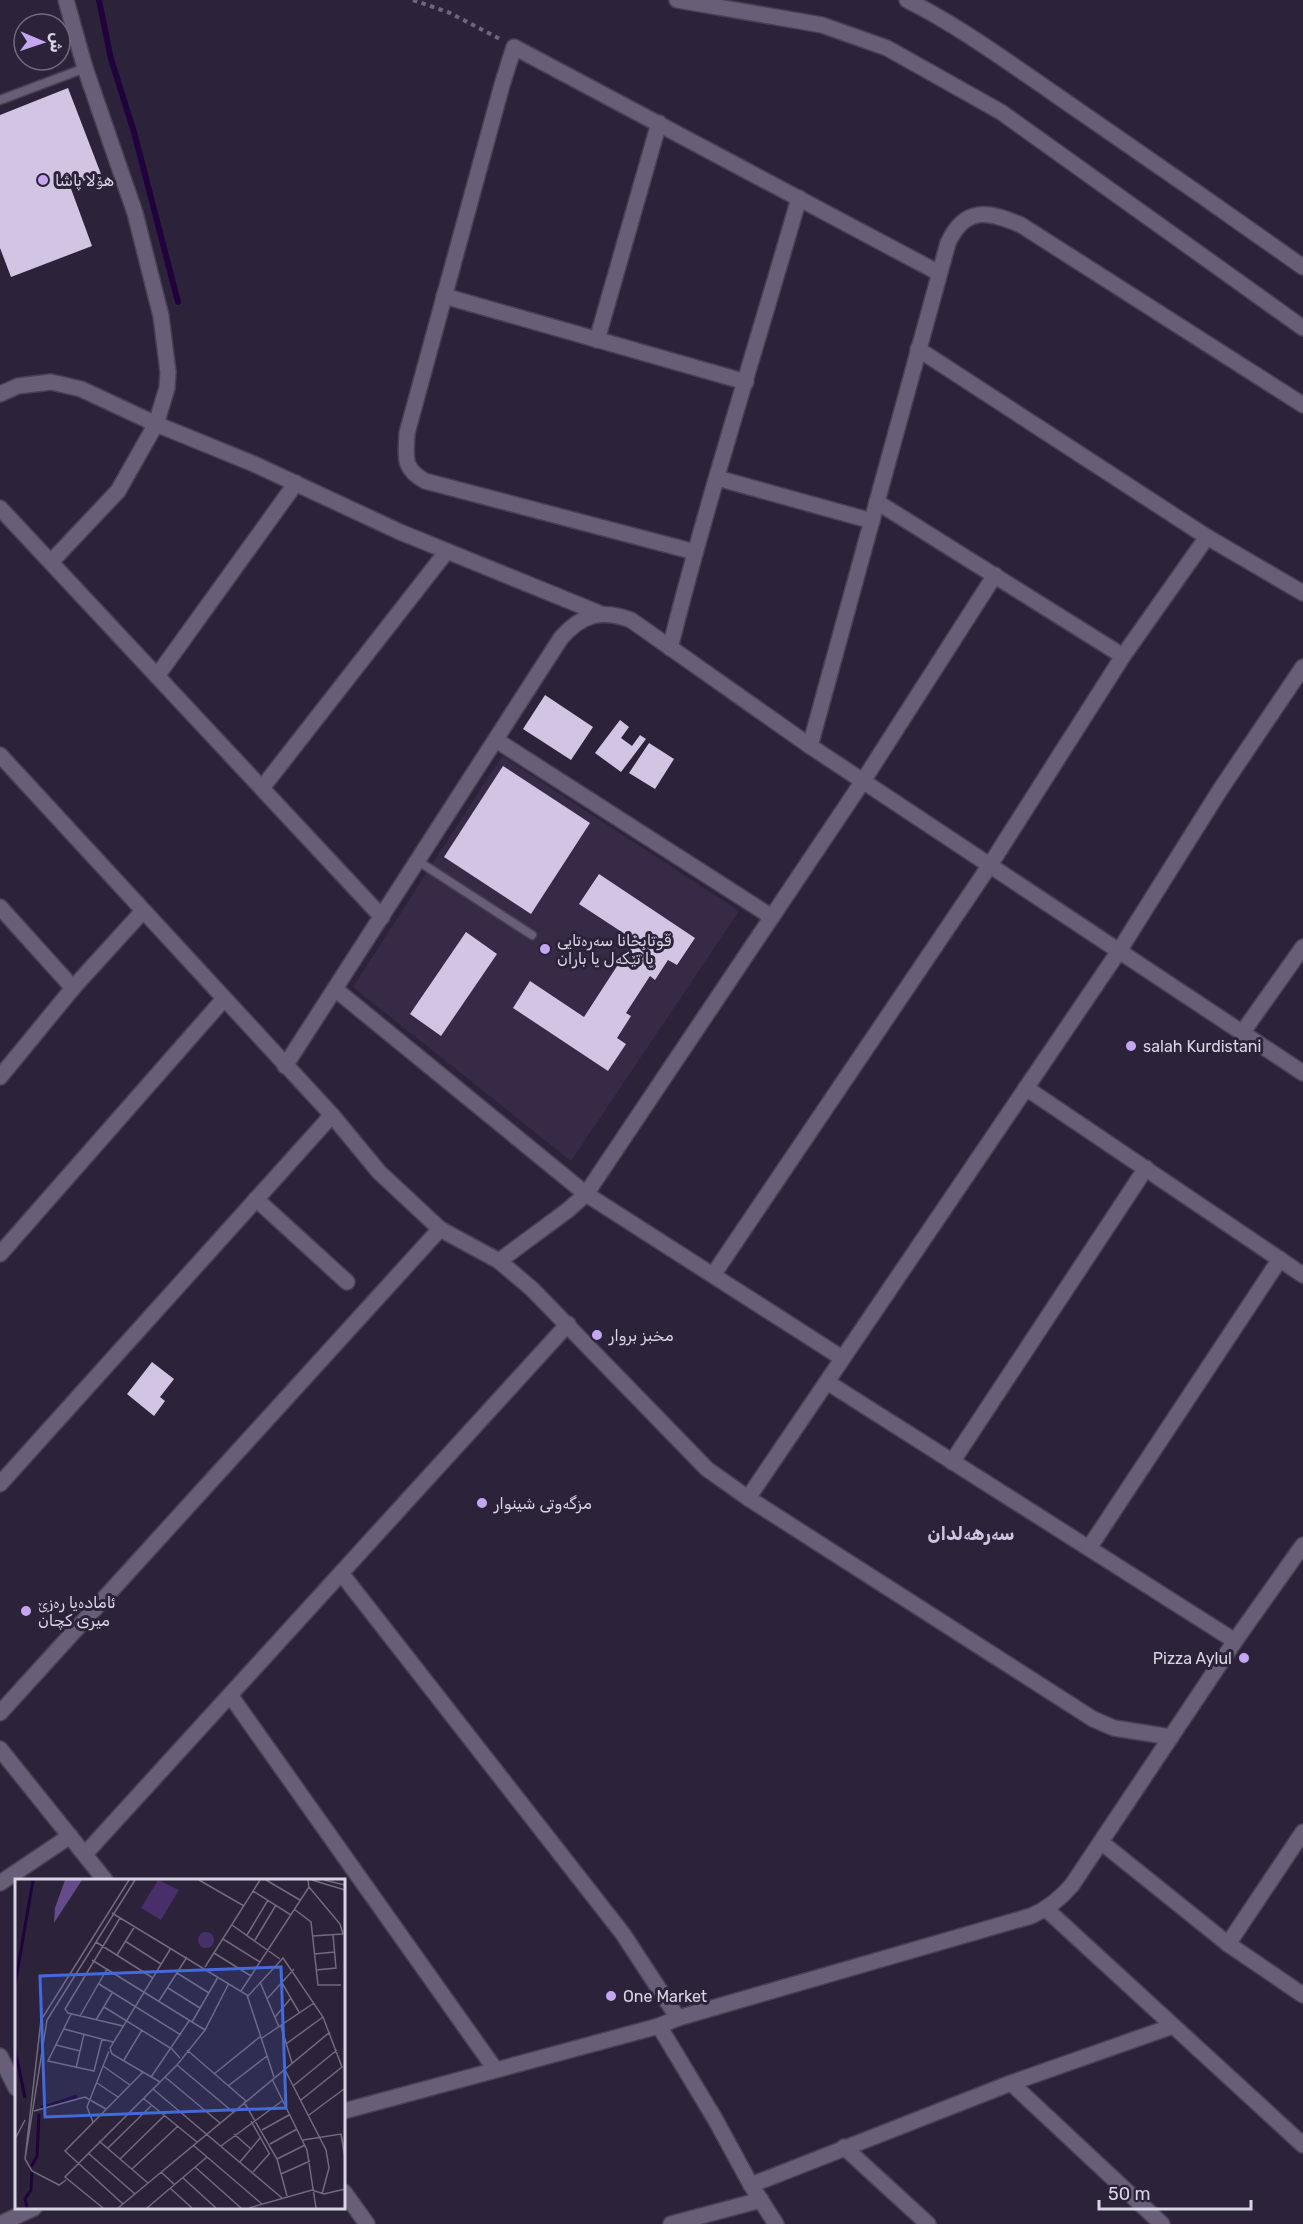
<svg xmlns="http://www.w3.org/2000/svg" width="1303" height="2224" font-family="Rubik,'Noto Naskh Arabic',sans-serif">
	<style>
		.built { fill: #372a47 }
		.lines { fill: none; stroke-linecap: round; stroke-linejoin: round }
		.stream { stroke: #22023d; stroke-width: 6 }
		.building { fill: #d1c5e3 }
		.lane-casing { stroke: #484053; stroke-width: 11 }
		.street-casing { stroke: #484053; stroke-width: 18 }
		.secondary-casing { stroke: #484053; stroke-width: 18 }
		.path { stroke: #6d667a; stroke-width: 4; stroke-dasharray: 4.5 4.5; stroke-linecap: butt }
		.lane { stroke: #685e78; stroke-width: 8 }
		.street { stroke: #685e78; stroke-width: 15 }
		.secondary { stroke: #685e78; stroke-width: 15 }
		.poi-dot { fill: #c5a7f1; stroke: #2c233a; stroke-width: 2 }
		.labels { text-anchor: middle; stroke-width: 6; stroke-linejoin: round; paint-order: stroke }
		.poi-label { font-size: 16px; fill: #dad5e4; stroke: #2c233a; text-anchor: start }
		.neighbourhood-label { font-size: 18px; font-weight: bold; fill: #cfc3e2; stroke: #2c233a }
		.inset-river { fill: none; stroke: #22023d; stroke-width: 3 }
		.inset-road { fill: none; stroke: #726a7e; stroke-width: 1.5 }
		.view { fill: #4369da; fill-opacity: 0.15; stroke: #4369da; stroke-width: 3 }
		.inset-edge { fill: none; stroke: #dad5e4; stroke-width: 3 }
	</style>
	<rect width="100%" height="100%" fill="#2c233a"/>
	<path class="built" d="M502 756 739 911 571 1161 353 987Z"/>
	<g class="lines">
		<path class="stream" d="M99 0 111 59 134 132 178 302"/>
	</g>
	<g class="building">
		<path d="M68 88 101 174 70 186 92 246 11 277 0 248V115Z"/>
		<path d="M545 695 593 727 571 760 523 729Z"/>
		<path d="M620 720 629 727 621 738 632 746 640 735 646 739 621 772 595 753Z"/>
		<path d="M649 743 674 759 655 789 629 773Z"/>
		<path d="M503 766 590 823 531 914 444 857Z"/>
		<path d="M599 874 695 938 677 965 668 960 655 980 650 976 626 1013 631 1016 617 1038 626 1044 608 1071 513 1008 530 981 584 1017 634 940 579 904Z"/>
		<path d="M466 932 497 954 441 1036 410 1014Z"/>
		<path d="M152 1362 174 1379 160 1397 165 1401 154 1416 127 1394Z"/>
	</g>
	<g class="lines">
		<defs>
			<g id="lane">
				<path d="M0 100 85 68"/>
				<path d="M418 861 532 935"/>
			</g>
			<g id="street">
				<path d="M444 296 746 382"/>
				<path d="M597 340 659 123"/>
				<path d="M918 349 1207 537 1303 593"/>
				<path d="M0 394 18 386 51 382 81 389 156 424 254 464 400 532 599 613"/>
				<path d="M717 478 872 521"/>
				<path d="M877 502 1123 656"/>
				<path d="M0 508 382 917"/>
				<path d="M695 552 425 481C402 468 406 457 407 433L502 85 514 47 939 273"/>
				<path d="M51 562 118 491 156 424 167 388 168 372 161 316 135 213 85 68 66 0"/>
				<path d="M670 648C708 497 756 348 799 198"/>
				<path d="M157 676 296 483"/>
				<path d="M496 740 772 917"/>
				<path d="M810 746 948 243C965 206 988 211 1021 225L1303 405"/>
				<path d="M0 755 332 1115 379 1172 440 1229 499 1261 532 1289 707 1469 748 1498 1093 1719 1114 1728 1171 1737"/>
				<path d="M262 788 447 551"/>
				<path d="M0 907 73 988"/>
				<path d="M335 989 586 1194 842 1358"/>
				<path d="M1242 1033 1303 947"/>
				<path d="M285 1066 561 638C582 614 601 609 631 620L810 746 1303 1073"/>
				<path d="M0 1077 73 988 143 911"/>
				<path d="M1026 1088 1303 1275"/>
				<path d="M256 1199 347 1282"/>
				<path d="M0 1254 223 1000"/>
				<path d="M499 1261 568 1210 586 1194 863 781 995 575"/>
				<path d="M713 1275 990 865 1123 656 1207 537"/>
				<path d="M827 1382 1235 1641"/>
				<path d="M952 1462 1146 1168"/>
				<path d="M0 1484 332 1115"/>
				<path d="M748 1498 1119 951 1220 790 1303 667"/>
				<path d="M1089 1548 1280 1259"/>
				<path d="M341 1573 623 1934 678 2018"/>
				<path d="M230 1695 495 2069"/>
				<path d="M0 1713 440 1229"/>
				<path d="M0 1749 105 1880"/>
				<path d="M1101 1842 1228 1944 1303 1995"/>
				<path d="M85 1854 568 1324"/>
				<path d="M0 1883 70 1836"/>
				<path d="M1046 1909 1303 2145"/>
				<path d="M1228 1944 1303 1832"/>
				<path d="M659 2026 715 2119 751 2185 776 2224"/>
				<path d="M0 2056 16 2088"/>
				<path d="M1011 2083 1162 2224"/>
				<path d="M344 2111 659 2026 678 2018 1031 1916C1048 1909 1060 1899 1072 1885L1237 1638 1303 1545"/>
				<path d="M844 2147 928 2224"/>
				<path d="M751 2185 1011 2083 1173 2026"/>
				<path d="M344 2192 367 2224"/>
				<path d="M0 2224 34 2208"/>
				<path d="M671 2224 761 2200"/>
			</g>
			<g id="secondary">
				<path d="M677 0 822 25 887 48 1001 112 1303 328"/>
				<path d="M907 0C959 26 1008 62 1056 95 1139 152 1221 209 1303 267"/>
			</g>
		</defs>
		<use href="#lane" class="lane-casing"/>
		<use href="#street" class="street-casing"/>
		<use href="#secondary" class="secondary-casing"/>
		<path class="path" d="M413 0 450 13 500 39"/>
		<use href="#lane" class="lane"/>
		<use href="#street" class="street"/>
		<use href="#secondary" class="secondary"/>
	</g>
	<g class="poi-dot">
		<circle cx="43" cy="180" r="6"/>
		<circle cx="545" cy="949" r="6"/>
		<circle cx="1131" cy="1046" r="6"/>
		<circle cx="597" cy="1335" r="6"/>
		<circle cx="482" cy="1503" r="6"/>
		<circle cx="26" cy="1611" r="6"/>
		<circle cx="1244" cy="1658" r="6"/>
		<circle cx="611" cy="1996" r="6"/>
	</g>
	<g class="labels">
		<g class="poi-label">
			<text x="55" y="186">هۆلا پاشا</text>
			<text x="557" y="946">قوتابخانا سەرەتایی<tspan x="557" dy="18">یا تێکەل یا باران</tspan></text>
			<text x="1143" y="1052">salah Kurdistani</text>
			<text x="609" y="1341">مخبز بروار</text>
			<text x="494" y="1509">مزگەوتی شينوار</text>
			<text x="38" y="1608">ئامادەيا رەزێ<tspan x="38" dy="18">ميرى كچان</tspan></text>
			<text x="1232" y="1664" text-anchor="end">Pizza Aylul</text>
			<text x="623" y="2002">One Market</text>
		</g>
		<g class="neighbourhood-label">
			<text x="971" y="1540">سەرهەلدان</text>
		</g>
	</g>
	<g transform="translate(15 1879)">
		<rect width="330" height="330" fill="#2c233a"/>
		<path d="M143 1 164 11 146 41 126 29ZM183 61a8 8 0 1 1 16 0a8 8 0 1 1-16 0Z" fill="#492f69"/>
		<path d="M50 1H67L39 44 40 29Z" fill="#664b8a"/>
		<path class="inset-river" d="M0 106 18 1M0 170 10 219M26 229 62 217M16 288 22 277 24 235M12 329 10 320 16 311 17 292"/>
		<path class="inset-road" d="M184 1 229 27M251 1 285 21M297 1 330 11M309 1 330 6M294 8 325 45 328 55M238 12 276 36M279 30 296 43 303 106H326M97 34 232 116 259 198M105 39 50 130 53 134 108 147M217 46 265 80M232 56 253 21M297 57 328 55M208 60 245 83M240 61 261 26M110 62 146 85M81 63 138 99M199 74 236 97M299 75 320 73M102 76 120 47M77 81 190 151M190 88 245 1M301 91 321 89 318 56M162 94 194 114M245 103 264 148M267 104 284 133M84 105 166 156M153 109 185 129M226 112 294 8 293 1M233 117 268 79 308 138 327 188 286 221M252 120 279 90M144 122 172 78M89 128 157 170 165 179M56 135 33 182 79 192 87 160M65 137 92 90M260 138 276 119M81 141 97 114M177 143 203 98M266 147 277 184M49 150 98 163M247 159 299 124M271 165 308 138M41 166 65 172M172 171 231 222M109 181 127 151M162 186 218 233M88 187 115 206M61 189 69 155M270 191 311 271 314 289 307 315M199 195 246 157M136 198 174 142M150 198 205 244M257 200 292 271 301 329M145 203 97 175 95 169 156 69M82 204 103 218M213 207 252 177M278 207 322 171M138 210 267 319M128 219 182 263M229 223 262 280 272 317M19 232 70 218 91 230M294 236 329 210M236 242 254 274M78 243 72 228 94 172M247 251 274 236M219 255 236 270M0 260 10 241M288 261 326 255 330 279M84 262 133 304M255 265 282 250M178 266 247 325M206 267 267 222M93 269 136 227M73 274 120 315M10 280 17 292 44 306 51 301M10 280 32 141 120 1M10 280 26 141 114 1M105 280 150 236M262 280 290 266M225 283 245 259M180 288 226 329M117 290 163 247M146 293 160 306M238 293 255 274M266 295 295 282M168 299 201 329M155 309 177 329M108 325 50 272 128 193M88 329 50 298 162 186 190 151 214 104M103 329 315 153M132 329 192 278M234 329 297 311 309 315 330 310"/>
		<path class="view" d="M266 88 271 229 30 238 25 97Z"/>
		<rect width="330" height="330" class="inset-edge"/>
	</g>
	<g transform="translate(42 42) rotate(92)"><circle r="28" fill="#2c233a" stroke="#726a7e" stroke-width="1.5"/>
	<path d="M0-4.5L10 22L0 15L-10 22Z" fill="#c5a7f1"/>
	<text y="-9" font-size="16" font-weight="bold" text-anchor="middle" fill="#dad5e4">ش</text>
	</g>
	<path d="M1099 2200v9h152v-9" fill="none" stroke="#dad5e4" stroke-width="3"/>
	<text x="1108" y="2200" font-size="18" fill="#dad5e4" stroke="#2c233a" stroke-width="4.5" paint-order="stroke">50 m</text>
</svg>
